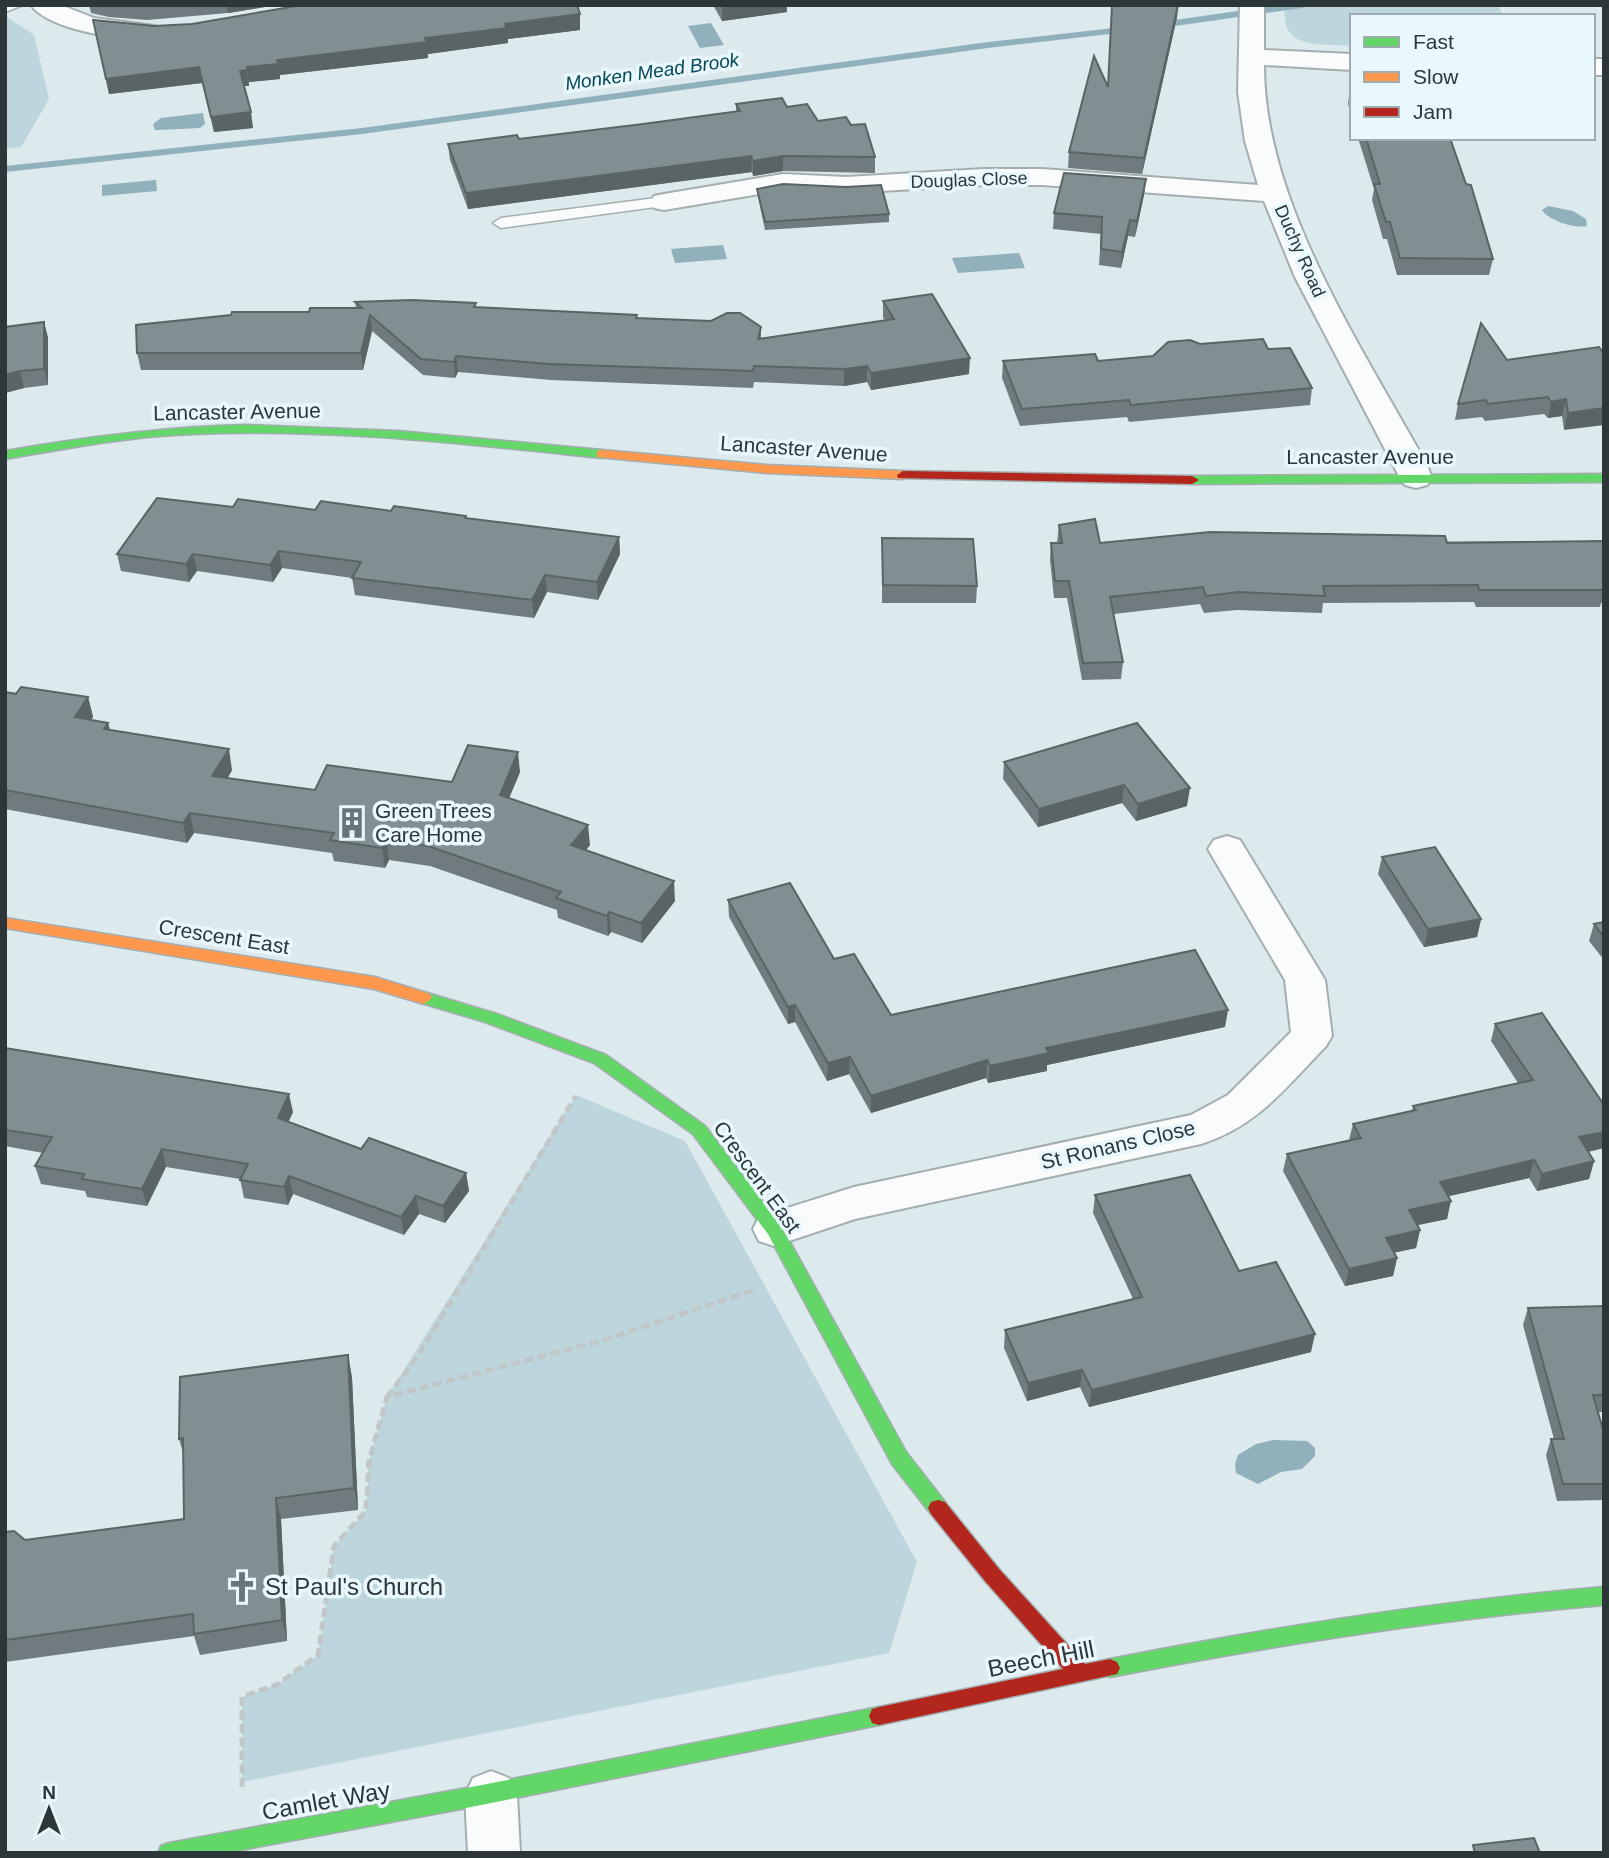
<svg xmlns="http://www.w3.org/2000/svg" width="1609" height="1858" font-family="Helvetica,sans-serif">
	<style>
		.green { fill: #bdd5dc }
		.water { fill: #90b0bb }
		.lines { fill: none; stroke-linecap: round; stroke-linejoin: round }
		.stream { fill: #90b0bb; fill-rule: evenodd }
		.lane-casing { stroke: #a4aeb1; stroke-width: 3 }
		.street-casing { stroke: #a4aeb1; stroke-width: 4 }
		.fast-casing { stroke: #a4aeb1; stroke-width: 3 }
		.slow-casing { stroke: #a4aeb1; stroke-width: 3 }
		.jam-casing { stroke: #a4aeb1; stroke-width: 3 }
		.path { stroke: #c1c7c9; stroke-width: 5; stroke-dasharray: 9 4.5; stroke-linecap: butt }
		.lane { fill: #fafcfc; fill-rule: evenodd }
		.street { fill: #fafcfc; fill-rule: evenodd }
		.fast { fill: #63d668; fill-rule: evenodd }
		.slow { fill: #ff974d; fill-rule: evenodd }
		.jam { fill: #b3261e; fill-rule: evenodd }
		.wall { fill: #6f7b7e }
		.shaded-wall { fill: #5a6467 }
		.building { fill: #818f93; stroke: #5a6467; stroke-width: 2 }
		.labels { text-anchor: middle; stroke-width: 7; stroke-linejoin: round; paint-order: stroke }
		.far-street-label { font-size: 18px; fill: #2d373a; stroke: #e9f8fd }
		.far-water-label { font-size: 19px; font-style: italic; fill: #084757; stroke: #e9f8fd }
		.street-label { font-size: 21px; fill: #2d373a; stroke: #e9f8fd }
		.poi-label { font-size: 21px; fill: #2d373a; stroke: #e9f8fd; text-anchor: start }
		.near-poi-label { font-size: 24px; fill: #2d373a; stroke: #e9f8fd; text-anchor: start }
		.near-street-label { font-size: 24px; fill: #2d373a; stroke: #e9f8fd }
	</style>
	<rect width="100%" height="100%" fill="#dce9ed"/>
	<g class="green">
		<path d="M1285 5H1498L1503 16H1352V46C1318 43 1280 51 1285 5Z"/>
		<path d="M5 16 34 35 49 99 21 147 5 149Z"/>
		<path d="M576 1095 685 1141 917 1562 889 1653 242 1782V1697L278 1684 318 1655 334 1546 366 1511 369 1461 387 1397Z"/>
	</g>
	<g class="water">
		<path d="M711 23 724 45 700 48 688 26Z"/>
		<path d="M203 113 205 124 200 128 159 130H155L153 124 161 118Z"/>
		<path d="M156 180 157 191 102 196V185Z"/>
		<path d="M1548 206 1573 211 1586 219 1587 226C1574 229 1548 220 1542 210Z"/>
		<path d="M723 245 727 259 675 263 671 249Z"/>
		<path d="M1019 253 1025 268 958 273 952 258Z"/>
		<path d="M1273 1440 1307 1441 1315 1448V1456L1302 1469 1281 1472 1258 1484 1236 1473 1235 1464 1238 1455 1256 1444Z"/>
	</g>
	<g class="lines">
		<g class="stream">
			<path d="M1279 5H1307L1302 8 1154 29 1149 26 1154 23Z"/>
			<path d="M1132 26 1136 27V31L988 48 362 134 5 172V166L362 128 988 42Z"/>
		</g>
		<defs>
			<g id="lane">
				<path d="M5 5H23L5 12Z"/>
				<path d="M664 197 670 199 672 202 670 205 501 228 493 223 501 218Z"/>
			</g>
			<g id="street">
				<path d="M31 5H61L94 18 155 26 159 31 155 36C127 43 48 30 31 5Z"/>
				<path d="M1240 5H1264V50L1352 54V70L1264 65C1264 203 1362 347 1427 465L1432 478 1427 485 1416 488 1405 485 1400 478 1295 277 1264 201 1042 185H984L846 193 783 190 664 210 654 208 650 202 654 196 664 194 783 174 846 177 984 169H1042L1258 185 1245 141 1238 92Z"/>
				<rect x="1593" y="59" width="11" height="16"/>
				<path d="M1227 836 1240 840 1325 980 1332 1036 1326 1046C1286 1087 1258 1126 1201 1144L855 1219 774 1246 759 1241 753 1229 759 1217 854 1187 1191 1115 1228 1095 1291 1032 1285 980 1208 849 1214 840Z"/>
				<path d="M491 1771 509 1778 517 1795 520 1853H468L465 1795 473 1778Z"/>
			</g>
			<g id="fast">
				<path d="M245 425 398 431 602 450 608 454 602 458C467 444 331 428 194 434 131 436 68 448 5 459V451C85 437 164 427 245 425Z"/>
				<path d="M1604 474V482L1192 484 1185 480 1192 476Z"/>
				<path d="M424 992 497 1014 606 1055 705 1126 780 1224 906 1452 945 1502 948 1508 945 1514 938 1516 931 1514 892 1464 768 1234 693 1134 594 1063 485 1022 418 1002 416 998Z"/>
				<path d="M1604 1587V1605C1437 1619 1274 1645 1110 1677L1103 1674 1100 1668 1103 1662 1110 1659C1274 1627 1437 1601 1604 1587Z"/>
				<path d="M879 1707 886 1709 889 1716 886 1723 879 1725 461 1809 225 1853H158L161 1846 169 1843 461 1789Z"/>
			</g>
			<g id="slow">
				<path d="M602 450 767 465 903 471 909 475 903 479 767 473 597 457V451Z"/>
				<path d="M5 918 375 977 430 994 432 998 424 1004 374 989 5 928Z"/>
			</g>
			<g id="jam">
				<path d="M903 471 1192 476 1199 480 1192 484 898 478 897 475Z"/>
				<path d="M938 1500 945 1502 999 1569 1085 1664 1110 1659 1117 1662 1120 1668 1117 1674 879 1725 872 1723 869 1716 872 1709 879 1707 1063 1669 985 1581 931 1514 928 1508 931 1502Z"/>
			</g>
		</defs>
		<use href="#lane" class="lane-casing"/>
		<use href="#street" class="street-casing"/>
		<use href="#fast" class="fast-casing"/>
		<use href="#slow" class="slow-casing"/>
		<use href="#jam" class="jam-casing"/>
		<g class="path">
			<path d="M387 1397 418 1356 576 1096"/>
			<path d="M242 1787V1697L278 1684 318 1655 334 1546 366 1511 369 1461 387 1397 604 1340 754 1290"/>
		</g>
		<use href="#lane" class="lane"/>
		<use href="#street" class="street"/>
		<use href="#fast" class="fast"/>
		<use href="#slow" class="slow"/>
		<use href="#jam" class="jam"/>
	</g>
	<g class="wall">
		<path d="M89 5H277L228 13 147 20 109 17 91 13Z"/>
		<path d="M713 5H787V12L722 21Z"/>
		<path d="M1112 5H1178L1177 17 1142 174 1068 168 1069 152 1108 86Z"/>
		<path d="M580 14V30L508 39V43L428 54V58L280 75V79L249 82V86H244L253 128 214 132 202 83 109 94 96 35 154 26 192 24Z"/>
		<path d="M1350 88H1352V118L1348 104Z"/>
		<path d="M736 104 787 107 818 121 851 125 875 157V173L783 171 753 176 752 172 468 209 450 160 448 144 519 139 643 124 736 112Z"/>
		<path d="M1358 138H1450L1493 259 1489 275H1397L1387 239H1383L1372 200 1374 189Z"/>
		<path d="M1146 179 1144 195 1135 237 1128 236 1121 268 1099 265 1101 234 1053 229 1054 213Z"/>
		<path d="M757 189 889 214V222L765 230 758 197Z"/>
		<path d="M883 301 969 374 871 390 867 382 844 386 754 382 753 388 551 380 458 372 455 378 423 375 372 331 363 370H141L137 353 309 312 356 308 355 302 637 315V318L761 327V339L885 320 883 318Z"/>
		<path d="M44 322 48 338V385L24 388 5 393Z"/>
		<path d="M1200 344 1268 349 1312 388 1310 405 1129 422 1127 417 1020 426 1002 378 1003 361H1098L1153 356Z"/>
		<path d="M1599 347 1564 430 1562 416 1548 418 1544 414 1485 421 1482 417 1455 420 1458 404 1507 360Z"/>
		<path d="M233 507 391 511 619 537 620 554 598 600 547 592 534 618 355 595 352 578 282 568 273 582 197 571 189 582 121 571 117 554Z"/>
		<path d="M1059 525 1100 543 1604 541V603H1601L1600 607H1476L1474 602 1323 603 1322 613 1237 610 1204 613 1200 604 1114 614 1123 662 1121 679 1082 680 1067 598H1054L1050 560 1051 543H1057Z"/>
		<path d="M882 538 977 586 976 603H882Z"/>
		<path d="M5 692 88 697 93 717 91 720 108 723 110 730 232 770 228 778 315 790 452 782 520 772 509 798 590 845 586 850 675 901 642 943 611 932 608 936 558 918 557 910 430 866 389 860 385 868 334 861 332 853 194 833 187 843 5 809Z"/>
		<path d="M1088 738 1187 806 1136 821 1122 803 1038 827 1003 779 1004 762Z"/>
		<path d="M1382 857 1481 919 1477 937 1424 947 1378 874Z"/>
		<path d="M728 900 834 959 891 1015 1225 1027 1047 1065V1071L988 1083 986 1078 871 1113 849 1074 827 1081 795 1022 788 1024 729 917Z"/>
		<path d="M1604 922V960L1589 941 1594 924Z"/>
		<path d="M1495 1024 1604 1105V1148L1588 1152 1594 1161 1589 1179 1537 1191 1529 1178 1449 1196 1447 1219 1417 1225 1420 1230 1416 1248 1394 1253 1397 1258 1393 1276 1345 1286 1283 1171 1287 1154 1349 1140 1353 1124 1412 1111 1413 1106 1518 1083 1491 1041Z"/>
		<path d="M5 1048 293 1112 288 1122 361 1149 466 1173 469 1191 445 1223 419 1214 404 1235 293 1194 288 1205 244 1198 240 1179 166 1167 147 1206 87 1197 85 1191 41 1184 35 1166 43 1153 5 1146Z"/>
		<path d="M1095 1195 1239 1271 1311 1352 1089 1407 1080 1387 1027 1401 1004 1348 1005 1330 1133 1299 1093 1213Z"/>
		<path d="M1604 1306V1412H1598L1604 1433V1500L1557 1501 1546 1455 1551 1439H1554L1523 1325 1528 1308Z"/>
		<path d="M348 1355 352 1378 358 1510 281 1519 287 1641 200 1655 194 1636 5 1662V1532L25 1540 184 1519 183 1452 179 1439Z"/>
	</g>
	<g class="shaded-wall">
		<path d="M226 5H277L228 13Z"/>
		<path d="M722 5H787V12L722 21Z"/>
		<path d="M1178 5 1177 17 1142 174 1144 158Z"/>
		<path d="M580 14V30L508 39V43L428 54V58L280 75V79L249 82 247 67 277 60 425 38 505 24Z"/>
		<path d="M199 67 202 83 109 94 106 79Z"/>
		<path d="M247 70 249 86H243L240 71Z"/>
		<path d="M251 112 253 128 214 132 211 117Z"/>
		<path d="M751 156 752 172 468 209 466 193Z"/>
		<path d="M783 156V171L753 176V161Z"/>
		<path d="M1146 179 1144 195 1135 237 1137 221Z"/>
		<path d="M1130 220 1128 236 1121 268 1122 252Z"/>
		<path d="M370 315 372 331 363 370 361 353Z"/>
		<path d="M44 322 48 338V385L44 369Z"/>
		<path d="M456 356 458 372 455 378 454 362Z"/>
		<path d="M970 358 969 374 871 390V373Z"/>
		<path d="M867 366V382L844 386V369Z"/>
		<path d="M20 371 24 388 5 393V375Z"/>
		<path d="M1566 399 1562 416 1548 418 1551 402Z"/>
		<path d="M1604 408V425L1564 430 1568 413Z"/>
		<path d="M619 537 620 554 598 600 597 582Z"/>
		<path d="M279 551 282 568 273 582 270 565Z"/>
		<path d="M193 554 197 571 189 582 186 564Z"/>
		<path d="M545 575 547 592 534 618 532 600Z"/>
		<path d="M88 697 93 717 79 737 75 717Z"/>
		<path d="M108 723 113 743 104 729Z"/>
		<path d="M229 749 232 770 217 796 212 776Z"/>
		<path d="M518 752 520 772 502 815 500 795Z"/>
		<path d="M1124 785 1122 803 1038 827 1039 809Z"/>
		<path d="M1190 788 1187 806 1136 821 1138 804Z"/>
		<path d="M190 813 194 833 187 843 183 823Z"/>
		<path d="M588 825 590 845 573 866 571 845Z"/>
		<path d="M387 840 389 860 385 868 382 848Z"/>
		<path d="M674 881 675 901 642 943 641 923Z"/>
		<path d="M609 912 611 932 608 936 607 916Z"/>
		<path d="M1481 919 1477 937 1424 947 1428 929Z"/>
		<path d="M795 1005V1022L788 1024V1007Z"/>
		<path d="M1228 1010 1225 1027 1047 1065V1071L988 1083 990 1066 1046 1048Z"/>
		<path d="M850 1057 849 1074 827 1081 828 1063Z"/>
		<path d="M987 1060 986 1078 871 1113V1096Z"/>
		<path d="M289 1094 293 1112 282 1136 278 1118Z"/>
		<path d="M1604 1132V1148L1573 1155 1579 1137Z"/>
		<path d="M162 1149 166 1167 147 1206 142 1189Z"/>
		<path d="M1534 1160 1529 1178 1436 1199 1440 1182Z"/>
		<path d="M1594 1161 1589 1179 1537 1191 1542 1174Z"/>
		<path d="M466 1173 469 1191 445 1223 443 1206Z"/>
		<path d="M289 1176 293 1194 288 1205 284 1187Z"/>
		<path d="M416 1196 419 1214 404 1235 401 1217Z"/>
		<path d="M1451 1201 1447 1219 1404 1228 1409 1210Z"/>
		<path d="M1420 1230 1416 1248 1381 1255 1386 1238Z"/>
		<path d="M1397 1258 1393 1276 1345 1286 1349 1269Z"/>
		<path d="M1315 1334 1311 1352 1089 1407 1092 1390Z"/>
		<path d="M348 1355 352 1378 358 1510 354 1488Z"/>
		<path d="M1082 1370 1080 1387 1027 1401 1028 1383Z"/>
		<path d="M276 1498 281 1519 287 1641 282 1620Z"/>
	</g>
	<g class="building">
		<path d="M302 5H577L580 14 505 24 507 28 425 38 427 42 277 60 278 64 247 67V70L240 71 251 112 211 117 199 67 106 79 93 20 154 26 192 24Z"/>
		<path d="M1112 5H1178L1144 158 1069 152 1094 56 1108 87Z"/>
		<path d="M782 98 787 107 807 104 818 121 846 117 851 125 865 124 875 157 783 156 753 161 751 156 466 193 448 144 517 135 519 139 643 124 740 111 736 104Z"/>
		<path d="M1366 138H1450L1466 184 1471 185 1493 259 1400 258 1390 222H1386L1374 184H1380Z"/>
		<path d="M1064 173 1146 179 1137 221 1130 220 1122 252 1101 249 1102 217 1054 213Z"/>
		<path d="M783 184 846 187 881 185 889 214 765 222 757 189Z"/>
		<path d="M932 294 970 358 871 373 867 366 844 369 754 366 753 371 549 364 456 356 454 362 421 359 370 315 361 353H137L136 325 231 315 232 312H309L310 308H362L355 302 412 300 476 303 474 307 637 315 636 318 711 321 727 313H740L761 327 758 339 894 319 883 301Z"/>
		<path d="M44 322V369L20 371 5 375V327Z"/>
		<path d="M1481 323 1507 360 1599 347 1604 354V408L1568 413 1566 399 1551 402 1548 397 1488 404 1486 400 1458 404Z"/>
		<path d="M1263 339 1268 349 1290 348 1312 388 1131 405 1129 400 1022 409 1003 361 1095 354 1098 361 1153 356 1168 342 1190 340 1200 344Z"/>
		<path d="M157 498 233 507 238 499 315 510 321 501 391 511 394 506 466 516 465 518 619 537 597 582 545 575 532 600 352 578 361 562 279 551 270 565 193 554 186 564 117 554Z"/>
		<path d="M1095 519 1100 543 1210 532 1445 536 1447 543 1604 541V586H1603L1604 590H1479L1478 585 1323 586 1325 596 1239 592 1206 596 1203 587 1110 597 1123 662 1083 663 1069 581H1055L1051 543H1062L1059 525Z"/>
		<path d="M882 538 973 539 977 586 883 585Z"/>
		<path d="M21 687 88 697 75 717 108 723 104 729 229 749 212 776 315 790 327 765 452 782 468 745 518 752 500 795 588 825 571 845 674 881 641 923 609 912 607 916 556 898 561 892 428 846 387 840 382 848 330 840 334 833 190 813 183 823 5 790V692L16 694Z"/>
		<path d="M1137 723 1190 788 1138 804 1124 785 1039 809 1004 762Z"/>
		<path d="M1435 847 1481 919 1428 929 1382 857Z"/>
		<path d="M790 883 834 959 854 954 891 1015 1195 950 1228 1010 1046 1048 1049 1053 990 1066 987 1060 871 1096 850 1057 828 1063 795 1005 788 1007 728 900Z"/>
		<path d="M1604 922V937L1594 924Z"/>
		<path d="M1542 1013 1604 1105V1132L1579 1137 1594 1161 1542 1174 1534 1160 1440 1182 1451 1201 1409 1210 1420 1230 1386 1238 1397 1258 1349 1269 1287 1154 1361 1138 1353 1124 1416 1110 1413 1106 1533 1080 1495 1024Z"/>
		<path d="M5 1048 289 1094 278 1118 361 1149 369 1138 466 1173 443 1206 416 1196 401 1217 289 1176 284 1187 240 1180 248 1164 162 1149 142 1189 82 1179 84 1174 35 1166 52 1137 5 1130Z"/>
		<path d="M1190 1175 1239 1271 1276 1262 1315 1334 1092 1390 1082 1370 1028 1383 1005 1330 1142 1297 1095 1195Z"/>
		<path d="M1604 1306V1395H1593L1604 1433V1484H1563L1551 1439H1564L1528 1308Z"/>
		<path d="M348 1355 354 1488 276 1498 282 1620 194 1634 193 1614 5 1640V1532L14 1531 25 1540 184 1519 183 1438 179 1439 180 1377Z"/>
		<path d="M1534 1838 1540 1853H1475L1473 1845Z"/>
	</g>
	<defs>
		<symbol id="building-bare" viewBox="-9 -9 18 18"><path d="M-4-6H4V6H1V3H-1V6H-4ZM-2.5-4.3h1.7v1.8h-1.7ZM.8-4.3h1.7v1.8H.8ZM-2.5-1h1.7V.8h-1.7ZM.8-1h1.7V.8H.8Z" fill="#6a7579" stroke="#e9f8fd" stroke-width="2.5" paint-order="stroke"/></symbol>
		<symbol id="church-bare" viewBox="-9 -9 18 18"><path d="M-1.2-6h2.4v3.5h3.3v2.4h-3.3V6h-2.4V-.1h-3.3v-2.4h3.3Z" fill="#6a7579" stroke="#e9f8fd" stroke-width="2.5" paint-order="stroke"/></symbol>
	</defs>
	<g fill-rule="evenodd">
		<use href="#building-bare" x="330" y="801" width="44" height="44"/>
		<use href="#church-bare" x="220" y="1565" width="44" height="44"/>
	</g>
	<g class="labels">
		<g class="far-street-label">
			<text transform="translate(969 180) rotate(-2)" y="6">Douglas Close</text>
			<text transform="translate(1300 251) rotate(66)" y="6">Duchy Road</text>
		</g>
		<g class="far-water-label">
			<text transform="translate(652 71) rotate(-8)" y="7">Monken Mead Brook</text>
		</g>
		<g class="street-label">
			<text transform="translate(237 412) rotate(-1)" y="7">Lancaster Avenue</text>
			<text transform="translate(804 449) rotate(4)" y="7">Lancaster Avenue</text>
			<text x="1370" y="464">Lancaster Avenue</text>
			<text transform="translate(224 937) rotate(9)" y="7">Crescent East</text>
			<text transform="translate(1118 1145) rotate(-13)" y="7">St Ronans Close</text>
			<text transform="translate(757 1177) rotate(54)" y="7">Crescent East</text>
		</g>
		<g class="poi-label">
			<text x="375" y="818">Green Trees<tspan x="375" dy="24">Care Home</tspan></text>
		</g>
		<g class="near-poi-label">
			<text x="265" y="1595">St Paul's Church</text>
		</g>
		<g class="near-street-label">
			<text transform="translate(1041 1659) rotate(-11)" y="8">Beech Hill</text>
			<text transform="translate(326 1801) rotate(-10)" y="8">Camlet Way</text>
		</g>
	</g>
	<rect width="1609" height="1858" fill="none" stroke="#2d373a" stroke-width="14"/>
	<rect x="1350" y="14" width="245" height="126" fill="#e9f8fd" stroke="#9eabaf" stroke-width="2"/>
	<rect x="1364" y="37" width="35" height="10" fill="#63d668" stroke="#9eabaf" stroke-width="2"/>
	<text x="1413" y="49" font-size="21" fill="#2d373a">Fast</text>
	<rect x="1364" y="72" width="35" height="10" fill="#ff974d" stroke="#9eabaf" stroke-width="2"/>
	<text x="1413" y="84" font-size="21" fill="#2d373a">Slow</text>
	<rect x="1364" y="107" width="35" height="10" fill="#b3261e" stroke="#9eabaf" stroke-width="2"/>
	<text x="1413" y="119" font-size="21" fill="#2d373a">Jam</text>
	<g transform="translate(49 1809)" stroke="#e9f8fd" stroke-width="5" paint-order="stroke">
	<path d="M0-5L12 26L0 18L-12 26Z" fill="#2d373a"/>
	<text y="-10" font-size="19" font-weight="bold" text-anchor="middle" fill="#2d373a">N</text>
	</g>
</svg>
